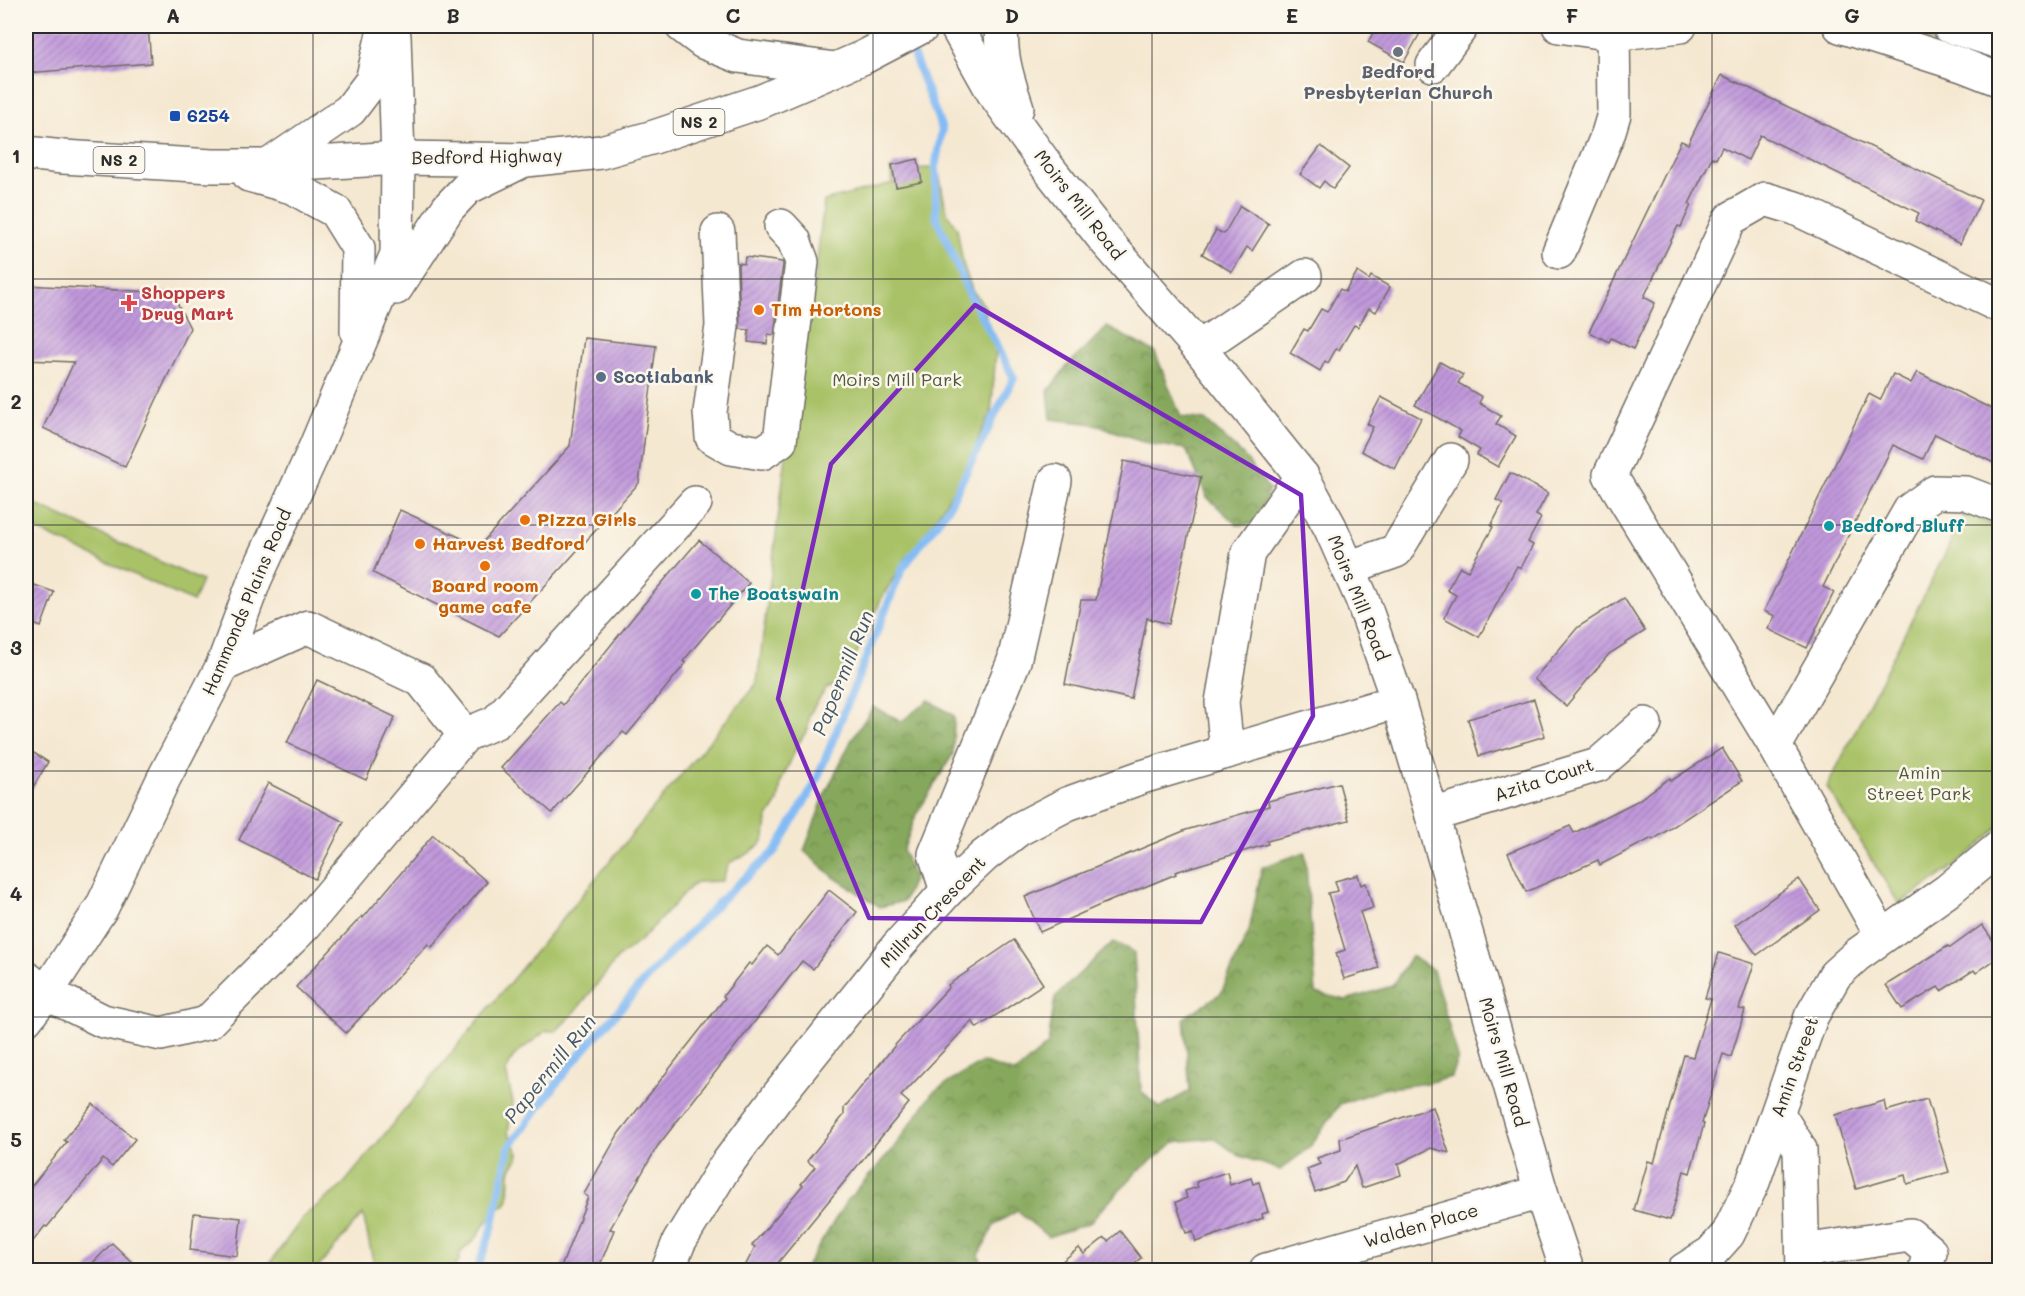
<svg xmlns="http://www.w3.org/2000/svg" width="2025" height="1296" font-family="Mali,sans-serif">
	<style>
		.grass { fill: url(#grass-tufts); stroke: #6a764a; stroke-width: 1.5 }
		.forest { fill: url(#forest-crowns); stroke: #586a44; stroke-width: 1.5 }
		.park { fill: #a9c268; stroke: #6a764a; stroke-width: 1.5 }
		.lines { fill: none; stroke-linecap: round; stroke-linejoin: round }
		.stream { stroke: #84bbf4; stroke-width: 8 }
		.building { fill: url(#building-hatch) }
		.minor-casing { stroke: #726d65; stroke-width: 36 }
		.major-casing { stroke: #726d65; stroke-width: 36 }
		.minor { stroke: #fff; stroke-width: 33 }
		.major { stroke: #fff; stroke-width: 33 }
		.marked { fill: none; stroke: #7b2cbf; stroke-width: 4.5; stroke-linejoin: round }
		.grid { fill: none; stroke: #2b2b2b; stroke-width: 1.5; stroke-opacity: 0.55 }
		.worship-dot { fill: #6b7280; stroke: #fbf7ec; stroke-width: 2 }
		.transit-dot { fill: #1a4fb4; stroke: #fbf7ec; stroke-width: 2 }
		.health-dot { fill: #e0444e; stroke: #fbf7ec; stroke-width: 2 }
		.food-dot { fill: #e8710a; stroke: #fbf7ec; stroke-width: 2 }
		.service-dot { fill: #5c6f8a; stroke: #fbf7ec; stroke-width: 2 }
		.culture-dot { fill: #0f9aa8; stroke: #fbf7ec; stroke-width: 2 }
		.labels { text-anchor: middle; stroke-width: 5; stroke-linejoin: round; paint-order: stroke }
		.shield { fill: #fbf7ec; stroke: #696865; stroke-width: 1.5 }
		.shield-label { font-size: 16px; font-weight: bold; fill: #2b2b2b }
		.worship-label { font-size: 18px; font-weight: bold; fill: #5b616d; stroke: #fbf7ec }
		.transit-label { font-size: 18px; font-weight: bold; fill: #164399; stroke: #fbf7ec; text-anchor: start }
		.street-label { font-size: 18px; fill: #2b2b2b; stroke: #fbf7ec }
		.health-label { font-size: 18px; font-weight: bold; fill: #be3a42; stroke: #fbf7ec; text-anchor: start }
		.food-label { font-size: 18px; font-weight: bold; fill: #c56008; stroke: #fbf7ec; text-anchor: start }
		.service-label { font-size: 18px; font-weight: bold; fill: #4e5e75; stroke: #fbf7ec; text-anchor: start }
		.park-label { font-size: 18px; fill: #51583d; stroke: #fbf7ec }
		.culture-label { font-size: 18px; font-weight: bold; fill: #0d838f; stroke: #fbf7ec; text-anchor: start }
		.water-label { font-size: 20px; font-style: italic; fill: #465667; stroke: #fbf7ec }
		.neatline { fill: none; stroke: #2b2b2b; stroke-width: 2 }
		.grid-label { font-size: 20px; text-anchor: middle; font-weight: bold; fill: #2b2b2b }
	</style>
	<defs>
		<pattern id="grass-tufts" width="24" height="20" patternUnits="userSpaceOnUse" patternTransform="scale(1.5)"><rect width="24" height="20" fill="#a9c268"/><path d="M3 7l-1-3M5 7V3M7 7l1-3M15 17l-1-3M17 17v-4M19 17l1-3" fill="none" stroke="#8a9e56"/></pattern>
		<pattern id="forest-crowns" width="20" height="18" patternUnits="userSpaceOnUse" patternTransform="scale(1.5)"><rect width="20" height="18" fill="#86a85c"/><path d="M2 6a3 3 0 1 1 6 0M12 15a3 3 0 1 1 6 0" fill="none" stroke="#6e894c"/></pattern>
		<pattern id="building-hatch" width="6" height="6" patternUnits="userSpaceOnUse" patternTransform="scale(1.5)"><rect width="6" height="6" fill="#c199dc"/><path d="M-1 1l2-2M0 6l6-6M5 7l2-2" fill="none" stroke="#9d7db3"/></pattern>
	</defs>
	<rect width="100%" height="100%" fill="#fbf7ec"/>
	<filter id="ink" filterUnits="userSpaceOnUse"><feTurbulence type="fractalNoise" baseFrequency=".0167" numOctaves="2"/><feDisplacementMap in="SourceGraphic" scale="12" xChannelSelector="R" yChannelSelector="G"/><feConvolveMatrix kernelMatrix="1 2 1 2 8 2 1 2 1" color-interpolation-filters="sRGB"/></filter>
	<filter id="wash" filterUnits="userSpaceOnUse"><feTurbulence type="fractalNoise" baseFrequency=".008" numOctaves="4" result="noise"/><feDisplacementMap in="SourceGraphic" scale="24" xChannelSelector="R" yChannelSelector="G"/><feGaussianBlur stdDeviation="1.35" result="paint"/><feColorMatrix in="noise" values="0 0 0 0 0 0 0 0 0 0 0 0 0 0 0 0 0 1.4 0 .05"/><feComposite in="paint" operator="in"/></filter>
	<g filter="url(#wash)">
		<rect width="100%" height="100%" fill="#f5e8d1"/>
		<path class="grass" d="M1886 26H1922L1999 52V64Z"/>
		<g class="forest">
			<path d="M1107 327 1155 352 1181 417 1205 420 1243 455 1269 489 1258 524 1237 525 1207 497 1186 449 1151 444 1094 424 1051 419 1048 391 1067 366Z"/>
			<path d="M929 700 954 716 953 754 916 815 903 851 914 877 904 901 880 907 835 878 804 851 825 794 852 739 873 707 902 721Z"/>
			<path d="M1305 852 1316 993 1346 1000 1392 986 1411 956 1433 970 1458 1058 1451 1077 1427 1083 1383 1089 1340 1104 1309 1148 1280 1170 1238 1155 1214 1138 1175 1142 1136 1173 1089 1223 1048 1237 1017 1211 995 1224 979 1255 984 1270H804L846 1202 892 1150 933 1092 982 1062 1015 1073 1048 1044 1055 997 1113 942 1134 952 1141 1091 1159 1108 1190 1091 1184 1018 1221 993 1249 931 1262 867Z"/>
		</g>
		<g class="park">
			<path d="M938 168 943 195 947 213 957 228 963 264 972 290 985 307 986 321 996 350 991 414 980 434 972 461 918 546 905 559 881 599 869 630 845 675 838 684 827 688 815 705 809 716 808 729 798 744 781 782 778 802 767 819 765 838 760 845 749 853 729 863 722 881 698 882 691 886 642 939 618 958 574 1013 556 1031H546L522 1049 513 1057 506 1072 513 1102 508 1132 519 1153 518 1159 512 1167 510 1172 509 1199 507 1203 500 1208 484 1225 477 1237 461 1252 458 1263 453 1270H375L363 1214 316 1270H265L304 1216 341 1187 757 683 785 464 815 277 824 201 893 183 890 169Z"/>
			<path d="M26 500 202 581 193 602 26 525Z"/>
			<path d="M1966 512 1999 528V827C1966 859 1938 879 1899 904L1827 787Z"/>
		</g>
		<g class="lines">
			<path class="stream" d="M477 1270 492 1228 509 1147 569 1067 653 971 721 900 776 850 815 784 902 569 948 508 1014 378 966 287 936 216V162L942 129 908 41"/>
		</g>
		<g id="blocks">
			<g class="building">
				<path d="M26 26H148L151 63 26 73Z"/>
				<path d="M1377 26H1424L1404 62 1368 42Z"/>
				<path d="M1722 75 1981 200 1960 244 1915 221 1919 213 1760 135 1748 160 1722 147 1716 159 1712 157 1689 204 1691 205 1681 227 1678 226 1644 297 1655 303 1633 349 1611 338 1609 342 1589 332 1681 141 1688 144Z"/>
				<path d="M1321 146 1349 168 1333 189 1324 181 1319 188 1300 174Z"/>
				<path d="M918 159 922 182 896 187 892 165Z"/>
				<path d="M1240 206 1269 224 1252 251 1247 247 1232 272 1202 254 1216 230 1224 234Z"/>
				<path d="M745 257 782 262 783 264 774 335 768 334 767 344 748 342 749 330 740 329 738 263 744 264Z"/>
				<path d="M1357 272 1369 280 1371 276 1390 287 1376 312 1369 308 1358 327 1354 325 1339 350 1336 349 1328 363 1325 361 1320 371 1290 353 1304 329 1308 331 1321 309 1327 312 1340 289 1345 292Z"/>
				<path d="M26 285 172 293 190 328 125 467 43 428 74 362 26 360Z"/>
				<path d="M584 338 656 346 639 483 499 636 373 573 400 510 479 546 570 446Z"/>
				<path d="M1440 362 1463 375 1458 383 1482 397 1479 403 1501 416 1496 424 1516 436 1498 467 1477 455 1480 450 1458 437 1461 431 1415 405Z"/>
				<path d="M1917 372 2000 413V466L1935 434 1923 459 1893 445 1823 587 1834 592 1807 648 1768 629 1775 616 1764 611 1869 394 1880 400 1893 374 1911 383Z"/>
				<path d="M1381 397 1421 418 1395 469 1361 451 1373 427 1367 424Z"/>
				<path d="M1124 461 1201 477 1169 624 1147 618 1131 699 1065 684 1081 600H1096Z"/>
				<path d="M1510 473 1548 493 1536 515 1541 518 1528 542 1533 545 1521 568 1517 566 1479 637 1444 618 1456 595 1447 590 1460 567 1468 571 1493 527 1491 526 1503 503 1496 500Z"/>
				<path d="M699 540 749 583 683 661 686 663 627 735 623 732 552 813 501 768 560 702 563 705 643 605Z"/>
				<path d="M26 582 54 592 41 627 26 621Z"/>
				<path d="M1624 598 1645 631 1609 654 1566 706 1534 679 1578 627Z"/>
				<path d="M317 680 395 717 366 780 287 743Z"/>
				<path d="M1534 699 1545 736 1479 756 1468 719Z"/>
				<path d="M26 748 48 762 26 799Z"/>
				<path d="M1722 748 1742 781 1653 840 1652 838 1600 865 1598 860 1526 892 1508 853 1570 826 1574 833 1637 801 1670 778 1671 781Z"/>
				<path d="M268 783 344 822 315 879 239 840Z"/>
				<path d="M1339 783 1349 820 1267 841 1268 844 1175 872 1176 874 1098 906 1040 932 1025 897 1186 830 1269 806 1268 801Z"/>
				<path d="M433 835 487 882 432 947 428 944 346 1033 296 987 362 916 363 918Z"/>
				<path d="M1358 875 1361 885 1366 883 1373 908 1360 912 1379 968 1344 979 1336 953 1345 950 1328 893 1338 891 1335 881Z"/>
				<path d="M1799 879 1820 910 1757 955 1735 925Z"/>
				<path d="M829 890 857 912 813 969 802 961 657 1147 610 1229 614 1230 598 1270H560L588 1197 584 1194 619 1133 725 998 723 996 749 963 752 965 767 946 778 955Z"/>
				<path d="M1982 925 2000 950V956L1976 973 1974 970 1941 991 1938 987 1902 1009 1886 985 1948 946 1950 948Z"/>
				<path d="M1014 940 1043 984 977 1028 972 1021 901 1096 909 1103 772 1270H743L755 1247 752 1245 803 1185 801 1184 815 1167 807 1161 844 1115V1108L896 1044 949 987 948 985Z"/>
				<path d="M1719 953 1754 964 1739 1009 1745 1010 1731 1057 1723 1054 1702 1123 1704 1124 1690 1173 1684 1171 1670 1220 1634 1210 1648 1161 1654 1163 1684 1055 1693 1057 1711 999 1705 998Z"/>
				<path d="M1927 1099 1949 1172 1907 1184 1905 1175 1856 1189 1835 1115 1884 1101 1886 1111Z"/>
				<path d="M93 1104 135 1139 112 1167 103 1159 47 1227 45 1226 26 1250V1193L67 1142 64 1140Z"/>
				<path d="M1433 1107 1449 1153 1431 1148 1398 1164 1401 1175 1362 1188 1355 1166 1344 1182 1315 1192 1307 1169 1320 1164 1317 1158 1341 1150 1340 1139Z"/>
				<path d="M1227 1172 1230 1185 1251 1178 1253 1184 1259 1182 1268 1212 1262 1214 1263 1218 1196 1242 1193 1231 1186 1233 1176 1202 1187 1198 1185 1191 1198 1187 1196 1182Z"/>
				<path d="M194 1213 241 1218 237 1256 190 1250Z"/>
				<path d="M1120 1231 1141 1258 1125 1270H1051L1079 1248 1084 1254 1104 1238 1108 1241Z"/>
				<path d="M112 1243 140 1270H86Z"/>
			</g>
		</g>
	</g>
	<g filter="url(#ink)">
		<use href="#blocks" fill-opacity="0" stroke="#726d65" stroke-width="1.5"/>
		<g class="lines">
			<defs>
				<g id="minor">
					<path d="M682 26 703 42 738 56 835 69"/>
					<path d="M956 26 993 92 1049 169 1105 240 1199 348 1302 476 1330 527 1362 599 1398 701 1432 815 1541 1192 1567 1270"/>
					<path d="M1002 26C999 54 1008 81 1017 108"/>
					<path d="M1559 26 1613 34 1680 26"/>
					<path d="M1840 26 1962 65 2000 80"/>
					<path d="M1949 26 2000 42"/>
					<path d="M394 36 398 158"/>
					<path d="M1433 65 1462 26"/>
					<path d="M268 166 350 110 372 81 385 26"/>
					<path d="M718 232 722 326 710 412 712 437 731 448 762 453 780 441 802 262 794 240 781 226"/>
					<path d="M1559 252 1608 134 1614 114 1613 26"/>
					<path d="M1199 348 1305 276"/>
					<path d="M1348 568 1396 551 1451 460"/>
					<path d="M465 735 496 722 695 503"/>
					<path d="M1775 746 1910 510 1935 492 1966 493 2000 506"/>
					<path d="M1227 752 1222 702 1248 553 1302 476"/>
					<path d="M1432 815 1598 765 1645 724"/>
					<path d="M947 891 935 854 1014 661 1055 481"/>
					<path d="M1882 936 1775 746 1610 475 1730 219 1765 199 1795 208 2000 306"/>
					<path d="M26 978 46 993 103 1021 161 1034 207 1023 305 925 465 735 421 680 308 627 223 665"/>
					<path d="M1778 1114 1800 1149 1803 1270"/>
					<path d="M1803 1251 1910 1235 1930 1252 1925 1270"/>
					<path d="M668 1270 679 1242 724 1168 777 1097 897 947 947 891 984 856 1019 829 1067 804 1142 777 1398 701"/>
					<path d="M1266 1270 1541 1192"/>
					<path d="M1684 1270 1711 1253 1728 1234 1753 1182 1811 1017 1835 975 1857 955 1947 891 2000 847"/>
				</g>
				<g id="major">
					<path d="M26 153 63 157 212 166H268L398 158 526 160 601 152 654 137 762 101 864 57 923 26"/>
					<path d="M249 175 292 187 335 211 358 248 357 332"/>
					<path d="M396 288 448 208 467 188 518 163"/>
					<path d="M26 1019 46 993 102 907 164 778 223 665 255 579 313 453 397 254 398 158"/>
				</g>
			</defs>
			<use href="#minor" class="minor-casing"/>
			<use href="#major" class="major-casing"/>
			<use href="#minor" class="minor"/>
			<use href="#major" class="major"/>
		</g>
	</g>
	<path class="marked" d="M975 305 1301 495 1313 716 1201 922 869 918 778 699 831 464Z"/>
	<path class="grid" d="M313 26V1270M593 26V1270M873 26V1270M1152 26V1270M1432 26V1270M1712 26V1270M26 279H2000M26 525H2000M26 771H2000M26 1017H2000"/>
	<circle class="worship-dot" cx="1398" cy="52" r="6"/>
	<rect class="transit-dot" x="169" y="110" width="12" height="12" rx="3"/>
	<path class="health-dot" d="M126 294h6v6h6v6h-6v6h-6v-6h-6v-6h6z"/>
	<g class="food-dot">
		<circle cx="759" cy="310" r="6"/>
		<circle cx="525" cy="520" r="6"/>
		<circle cx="420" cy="544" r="6"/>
		<circle cx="485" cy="566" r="6"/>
	</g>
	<circle class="service-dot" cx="601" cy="377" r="6"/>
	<g class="culture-dot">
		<circle cx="1829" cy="526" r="6"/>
		<circle cx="696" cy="594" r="6"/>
	</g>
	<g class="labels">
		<g class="shield">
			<rect x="673.5" y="109" width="51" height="26" rx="4.5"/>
			<rect x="93.5" y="147" width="51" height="26" rx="4.5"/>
		</g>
		<g class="shield-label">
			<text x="699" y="128">NS 2</text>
			<text x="119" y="166">NS 2</text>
		</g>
		<g class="worship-label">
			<text x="1398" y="78">Bedford<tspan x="1398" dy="21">Presbyterian Church</tspan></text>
		</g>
		<g class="transit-label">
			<text x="187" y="122">6254</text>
		</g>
		<g class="street-label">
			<text transform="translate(487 157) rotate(-1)" y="6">Bedford Highway</text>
			<text transform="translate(1079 205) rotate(52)" y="6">Moirs Mill Road</text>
			<text transform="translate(1358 598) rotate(68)" y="6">Moirs Mill Road</text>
			<text transform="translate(247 602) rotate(-67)" y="6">Hammonds Plains Road</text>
			<text transform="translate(1544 780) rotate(-18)" y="6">Azita Court</text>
			<text transform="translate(933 912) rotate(-47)" y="6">Millrun Crescent</text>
			<text transform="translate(1503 1062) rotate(74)" y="6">Moirs Mill Road</text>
			<text transform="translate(1795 1067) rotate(-70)" y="6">Amin Street</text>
			<text transform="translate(1421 1226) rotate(-16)" y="6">Walden Place</text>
		</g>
		<g class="health-label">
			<text x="141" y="299">Shoppers<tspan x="141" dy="21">Drug Mart</tspan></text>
		</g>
		<g class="food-label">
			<text x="771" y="316">Tim Hortons</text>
			<text x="537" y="526">Pizza Girls</text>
			<text x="432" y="550">Harvest Bedford</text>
			<text x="485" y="592" text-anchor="middle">Board room<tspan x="485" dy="21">game cafe</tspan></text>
		</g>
		<g class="service-label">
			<text x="613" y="383">Scotiabank</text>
		</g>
		<g class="park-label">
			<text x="897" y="386">Moirs Mill Park</text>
			<text x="1919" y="779">Amin<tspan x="1919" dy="21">Street Park</tspan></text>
		</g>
		<g class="culture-label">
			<text x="1841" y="532">Bedford Bluff</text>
			<text x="708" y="600">The Boatswain</text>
		</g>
		<g class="water-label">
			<text transform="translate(843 673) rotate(-68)" y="7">Papermill Run</text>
			<text transform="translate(550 1069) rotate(-51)" y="7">Papermill Run</text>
		</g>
	</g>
	<rect width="2025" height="1296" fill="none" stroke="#fbf7ec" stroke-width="66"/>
	<rect x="33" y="33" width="1959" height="1230" class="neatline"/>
	<g class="grid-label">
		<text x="173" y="23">A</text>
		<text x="453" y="23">B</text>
		<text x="733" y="23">C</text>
		<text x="1012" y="23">D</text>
		<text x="1292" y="23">E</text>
		<text x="1572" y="23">F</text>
		<text x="1852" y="23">G</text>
		<text x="16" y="163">1</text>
		<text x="16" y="409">2</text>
		<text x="16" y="655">3</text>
		<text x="16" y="901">4</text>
		<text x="16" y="1147">5</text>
	</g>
</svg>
